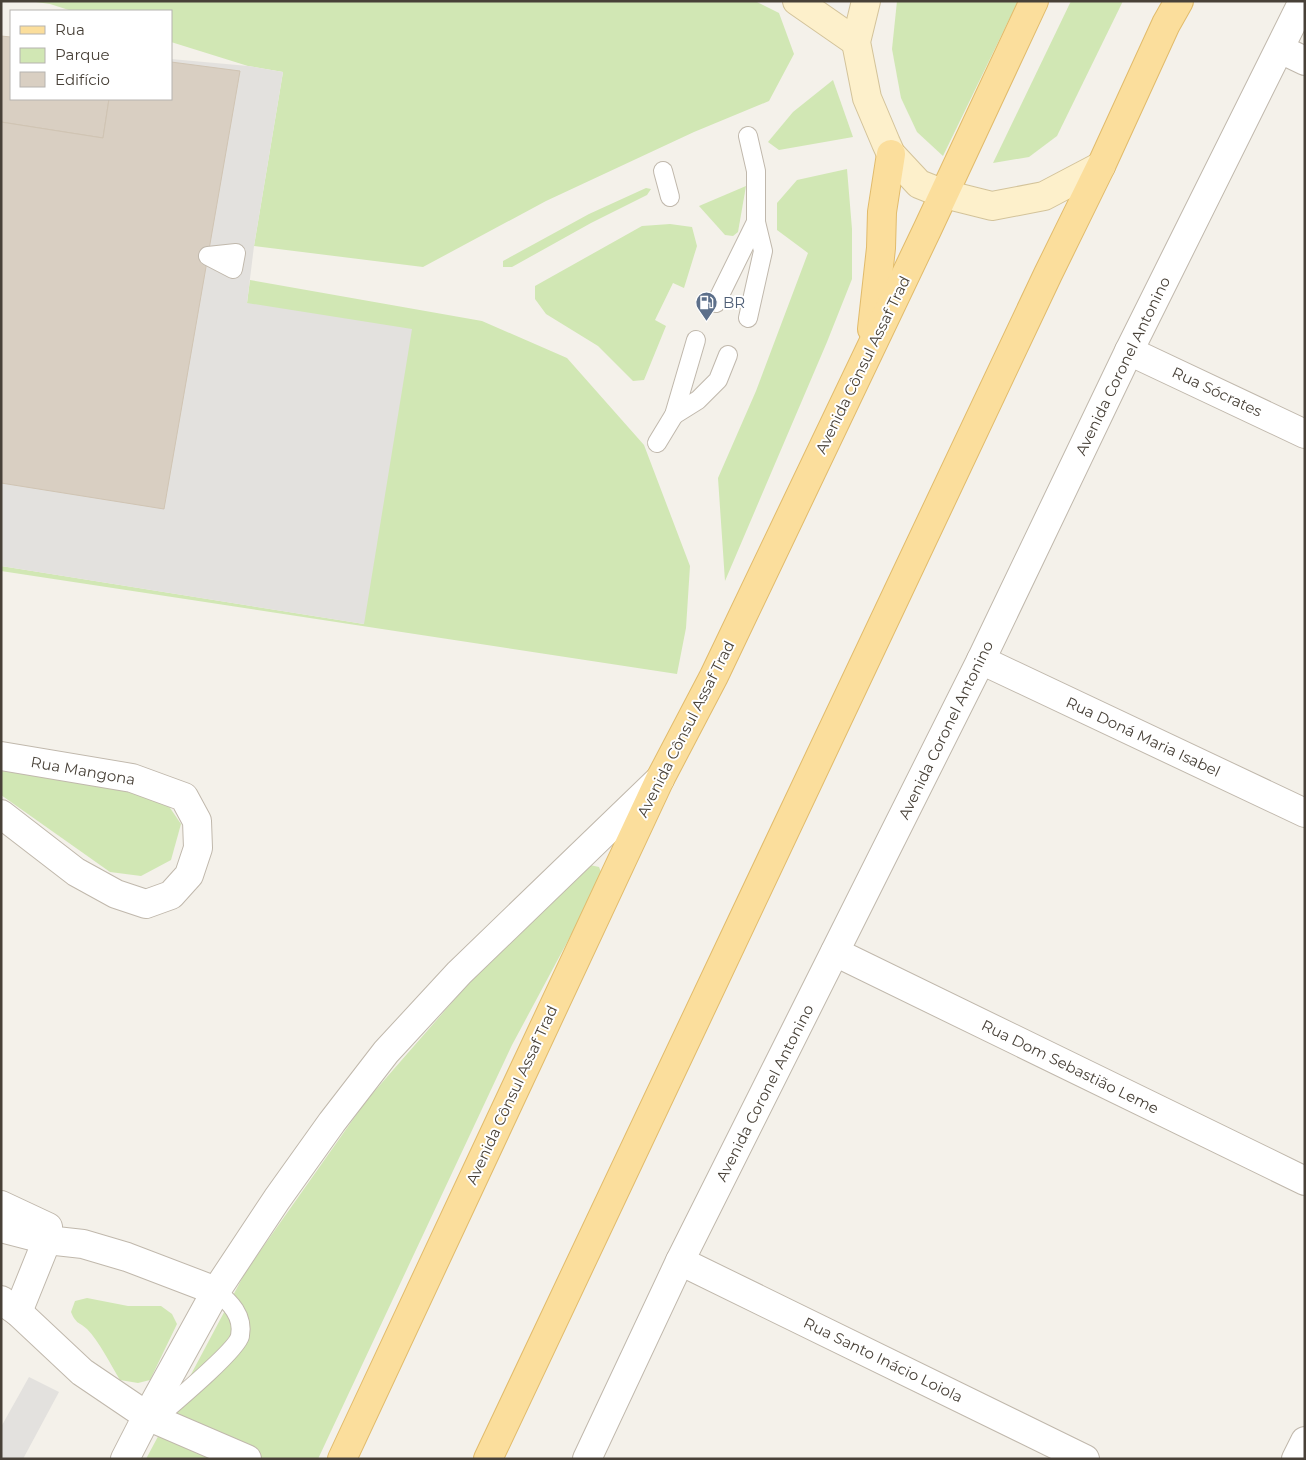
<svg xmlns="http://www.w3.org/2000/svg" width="1306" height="1460" font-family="Montserrat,sans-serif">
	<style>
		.green { fill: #d1e7b4 }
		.parking { fill: #e3e1de }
		.building { fill: #d9cfc2; stroke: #d0c4b3 }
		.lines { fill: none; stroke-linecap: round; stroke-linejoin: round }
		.service-casing { stroke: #c0b8ac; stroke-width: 20 }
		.minor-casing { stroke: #c0b8ac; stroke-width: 30 }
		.tertiary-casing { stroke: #c0b8ac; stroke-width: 30 }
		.secondary-casing { stroke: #d3c39a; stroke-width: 30 }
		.primary-casing { stroke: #e1bb6b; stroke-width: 30 }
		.service { stroke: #fff; stroke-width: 18 }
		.minor { stroke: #fff; stroke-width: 28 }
		.tertiary { stroke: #fff; stroke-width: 28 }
		.secondary { stroke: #fdf0cb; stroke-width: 28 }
		.primary { stroke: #fbde9c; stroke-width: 28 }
		.labels { text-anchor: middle; stroke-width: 4; stroke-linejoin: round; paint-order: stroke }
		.service-label { font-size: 15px; fill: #4e5e75; stroke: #fff; text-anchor: start }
		.street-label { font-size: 15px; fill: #484138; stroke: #fff }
	</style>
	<rect width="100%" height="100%" fill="#f4f1ea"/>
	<g class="green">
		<path d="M29 1H755L779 13 794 54 769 101 694 132 546 201 423 267 254 246 283 72 248 66 171 42V11H72L50 4Z"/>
		<path d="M897 1H1018L943 156 917 132 901 98 892 49Z"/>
		<path d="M1071 1H1123L1057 136 1029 157 993 163Z"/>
		<path d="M833 80 853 137 779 150 768 142 793 112Z"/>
		<path d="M847 169 852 229V279L827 342 725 581 718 478 756 391 808 253 777 230V203L797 180Z"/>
		<path d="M746 186 738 232 733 236 725 235 699 206Z"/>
		<path d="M646 188 651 189 647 195 591 223 512 267H503V261L589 214Z"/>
		<path d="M670 224 692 227 697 246 684 288 673 283 655 320 666 326 644 380 633 381 598 346 546 314 535 299V286L642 226Z"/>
		<path d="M250 280 482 321 567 358 644 445 690 566 686 628 677 674 1 571V566L364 624 247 303Z"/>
		<path d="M1 771 120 786 166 802 181 824 171 860 141 876 110 872 1 795Z"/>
		<path d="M590 865 599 867 601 872V879L512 1045 318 1459H146L246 1271 366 1101 489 960Z"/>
		<path d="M87 1298 128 1306H161L172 1314 177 1324 150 1380 138 1383 120 1380C111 1365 99 1341 87 1329 79 1322 76 1324 71 1312L75 1301Z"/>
	</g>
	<g class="parking">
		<path d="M171 59 248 66 283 72 254 246 247 303 412 329 364 624 1 566V122L103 137 109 99H171Z"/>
		<path d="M29 1377 59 1392 23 1459H1V1427Z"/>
	</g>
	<g class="building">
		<path d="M1 36 11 37V99H109L103 138 1 122Z"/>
		<path d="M171 62 240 71 164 509 1 483V122L103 138 109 99H171Z"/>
	</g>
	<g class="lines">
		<defs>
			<g id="service">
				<path d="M663 171 670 197"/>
				<path d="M236 253 233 269 208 256Z"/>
				<path d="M716 303 756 222V171L748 136"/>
				<path d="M748 318 763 251 756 222"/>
				<path d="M674 415 698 400 718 380 728 355"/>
				<path d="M657 443 674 415 696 340"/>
				<path d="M155 1419C170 1406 237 1350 240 1336 244 1316 230 1302 216 1291"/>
			</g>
			<g id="minor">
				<path d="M1280 49 1305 61"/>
				<path d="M1129 351 1305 434"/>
				<path d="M981 660 1305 813"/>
				<path d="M1 756 132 778 184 797 197 821 198 848 189 875 171 895 146 904 116 894 76 872 1 814"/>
				<path d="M835 952 1305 1181"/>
				<path d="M1 1205 48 1227"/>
				<path d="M1 1228 47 1240 83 1244 127 1257 216 1291"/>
				<path d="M680 1261 1085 1459"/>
				<path d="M1 1300 18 1312 82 1372 147 1416 247 1459"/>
				<path d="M18 1312 47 1240"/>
				<path d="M587 1459 680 1261 981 660 1129 351 1303 1"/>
				<path d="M1296 1459 1305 1441"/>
			</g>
			<path id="tertiary" d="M125 1459 147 1416 216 1291 277 1199 332 1122 386 1052 459 973 660 779"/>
			<g id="secondary">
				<path d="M797 1 856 42"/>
				<path d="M866 1 856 42 867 98 886 143 891 154 919 184 944 194 992 206 1044 196 1101 166"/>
			</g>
			<g id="primary">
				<path d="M872 329 881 248 882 212 891 154"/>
				<path d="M342 1459 660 779 714 676 927 230 1034 1"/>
				<path d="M488 1459 1048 274 1101 166 1166 24 1179 1"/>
			</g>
		</defs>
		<use href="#service" class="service-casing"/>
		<use href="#minor" class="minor-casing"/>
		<use href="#tertiary" class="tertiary-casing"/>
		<use href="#secondary" class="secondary-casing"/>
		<use href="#primary" class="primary-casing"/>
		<use href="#service" class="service"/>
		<use href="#minor" class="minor"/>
		<use href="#tertiary" class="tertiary"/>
		<use href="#secondary" class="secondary"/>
		<use href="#primary" class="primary"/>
	</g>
	<defs>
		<symbol id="fuel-pin" viewBox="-11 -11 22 30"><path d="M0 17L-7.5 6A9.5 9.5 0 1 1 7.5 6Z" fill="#5c6f8a" stroke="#fff"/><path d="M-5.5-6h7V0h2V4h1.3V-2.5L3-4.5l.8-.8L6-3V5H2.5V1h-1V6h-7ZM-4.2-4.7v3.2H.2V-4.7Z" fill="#fff"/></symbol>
	</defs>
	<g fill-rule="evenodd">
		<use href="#fuel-pin" x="694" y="290" width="25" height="34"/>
	</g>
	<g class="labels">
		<g class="service-label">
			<text x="723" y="308">BR</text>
		</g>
		<g class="street-label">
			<text transform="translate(863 365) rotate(-64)" y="5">Avenida Cônsul Assaf Trad</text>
			<text transform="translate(1123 366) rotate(-64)" y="5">Avenida Coronel Antonino</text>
			<text transform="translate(1217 392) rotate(25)" y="5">Rua Sócrates</text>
			<text transform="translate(686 729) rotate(-63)" y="5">Avenida Cônsul Assaf Trad</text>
			<text transform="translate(946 730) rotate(-64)" y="5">Avenida Coronel Antonino</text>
			<text transform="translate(1143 737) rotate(25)" y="5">Rua Doná Maria Isabel</text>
			<text transform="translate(83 771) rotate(10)" y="5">Rua Mangona</text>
			<text transform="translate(1070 1067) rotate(26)" y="5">Rua Dom Sebastião Leme</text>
			<text transform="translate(765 1093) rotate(-63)" y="5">Avenida Coronel Antonino</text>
			<text transform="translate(512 1095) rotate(-65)" y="5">Avenida Cônsul Assaf Trad</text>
			<text transform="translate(883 1360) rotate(26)" y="5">Rua Santo Inácio Loiola</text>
		</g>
	</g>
	<rect width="1306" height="1460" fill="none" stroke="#484138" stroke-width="5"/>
	<rect x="10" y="10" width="162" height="90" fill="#ffffff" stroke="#b6b3af"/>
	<rect x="20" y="26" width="25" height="8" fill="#fbde9c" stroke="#b6b3af"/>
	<text x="55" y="35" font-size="15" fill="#484138">Rua</text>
	<rect x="20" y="48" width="25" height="15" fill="#d1e7b4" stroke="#b6b3af"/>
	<text x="55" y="60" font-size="15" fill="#484138">Parque</text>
	<rect x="20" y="72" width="25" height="15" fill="#d9cfc2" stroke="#b6b3af"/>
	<text x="55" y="85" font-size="15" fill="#484138">Edifício</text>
</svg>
